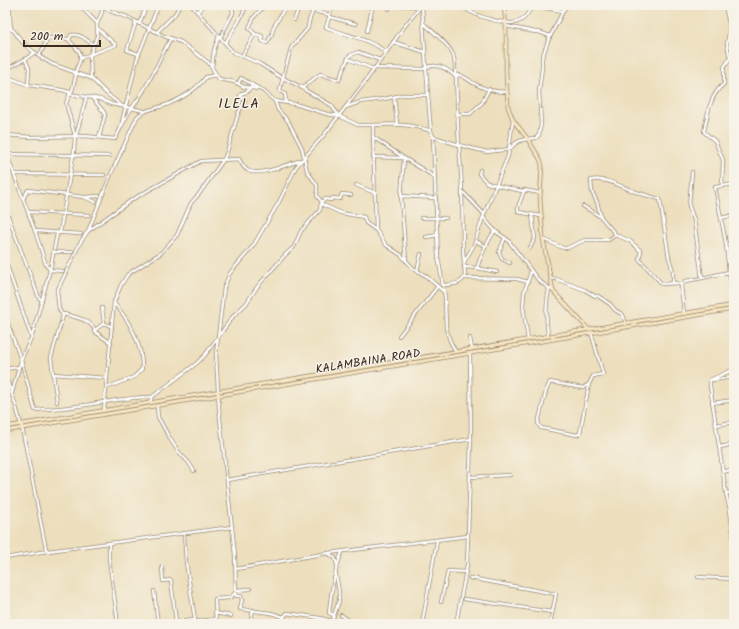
<svg xmlns="http://www.w3.org/2000/svg" width="739" height="629" font-family="Kalam,sans-serif">
	<style>
		.lines { fill: none; stroke-linecap: round; stroke-linejoin: round }
		.stream { stroke: #4fbec5; stroke-width: 1 }
		.street-casing { stroke: #94846e; stroke-width: 4 }
		.secondary-casing { stroke: #94846e; stroke-width: 4.5 }
		.street { stroke: #fff; stroke-width: 2.5 }
		.secondary { stroke: #f9e7c3; stroke-width: 3 }
		.labels { text-anchor: middle; stroke-width: 3; stroke-linejoin: round; paint-order: stroke }
		.street-label { font-size: 12px; fill: #3b2a1e; stroke: #f7f3e8 }
		.quarter-label { font-size: 14px; letter-spacing: 1px; fill: #3b2a1e; stroke: #f7f3e8 }
	</style>
	<rect width="100%" height="100%" fill="#f7f3e8"/>
	<filter id="ink" filterUnits="userSpaceOnUse"><feTurbulence type="fractalNoise" baseFrequency=".025" numOctaves="2"/><feDisplacementMap in="SourceGraphic" scale="8" xChannelSelector="R" yChannelSelector="G"/><feConvolveMatrix kernelMatrix="1 2 1 2 8 2 1 2 1" color-interpolation-filters="sRGB"/></filter>
	<filter id="wash" filterUnits="userSpaceOnUse"><feTurbulence type="fractalNoise" baseFrequency=".012" numOctaves="4" result="noise"/><feDisplacementMap in="SourceGraphic" scale="16" xChannelSelector="R" yChannelSelector="G"/><feGaussianBlur stdDeviation="0.9" result="paint"/><feColorMatrix in="noise" values="0 0 0 0 0 0 0 0 0 0 0 0 0 0 0 0 0 1.4 0 .05"/><feComposite in="paint" operator="in"/></filter>
	<g filter="url(#wash)">
		<rect width="100%" height="100%" fill="#eddfbd"/>
		<g class="lines">
			<path class="stream" d="M653 5C666 11 671 10 684 5"/>
		</g>
	</g>
	<g filter="url(#ink)">
		<g class="lines">
			<defs>
				<g id="street">
					<path d="M10 5V18L11 29"/>
					<path d="M76 5 84 10 97 23"/>
					<path d="M102 5 110 11 127 17 164 36 181 42 209 63 219 79 235 82 244 87 259 89"/>
					<path d="M102 5V12L97 24V36L90 55 91 78 106 93 122 106 144 111"/>
					<path d="M191 5 219 36 214 50 212 67"/>
					<path d="M220 5H225"/>
					<path d="M247 5 239 21 225 43 233 52 260 64 279 76 301 87 305 90 331 105 339 116"/>
					<path d="M333 5 326 27C347 36 368 38 386 52"/>
					<path d="M400 5 413 6 419 8"/>
					<path d="M446 5H449"/>
					<path d="M460 5C474 16 493 21 510 23 523 23 526 16 532 7L535 6 563 11"/>
					<path d="M725 5 730 28 734 36"/>
					<path d="M333 6 341 7 342 5"/>
					<path d="M422 6C425 48 427 89 431 131L433 136 438 257 445 297 446 328 450 341 456 352"/>
					<path d="M389 9 390 5"/>
					<path d="M314 11 330 15"/>
					<path d="M198 12 203 5"/>
					<path d="M330 17 356 24"/>
					<path d="M294 20 300 5"/>
					<path d="M136 22 127 50 138 54"/>
					<path d="M139 24 147 5"/>
					<path d="M506 26 535 32H539L550 36"/>
					<path d="M5 27 13 30 24 44 40 57 52 64 74 72 76 75 72 91 69 92 62 90 28 85 5 76"/>
					<path d="M367 31 373 5"/>
					<path d="M157 32 175 14 180 5"/>
					<path d="M255 34H256L262 36V41L267 43 272 34 273 28 286 6 298 9"/>
					<path d="M393 42 425 52"/>
					<path d="M225 43 219 36H221L233 13 232 5"/>
					<path d="M5 51H6L5 59"/>
					<path d="M39 56 48 38 69 39"/>
					<path d="M242 56 255 34 249 28 254 17 265 5"/>
					<path d="M80 58V53L69 40 71 35C80 33 87 40 93 45"/>
					<path d="M25 59 29 68 28 85"/>
					<path d="M348 59 371 68 424 69 426 67C430 67 433 65 436 66 444 66 450 72 456 77 454 70 456 62 453 55 450 45 432 31 423 23"/>
					<path d="M5 70 27 58 35 52"/>
					<path d="M91 78 75 73 81 58 116 45 97 28"/>
					<path d="M238 84 241 78 263 91 275 101 278 110 288 121 302 148 307 171 317 185V196L322 202 321 204"/>
					<path d="M302 88 320 74 339 80 349 56 358 52 380 60"/>
					<path d="M71 92 66 103 75 136 74 151 60 232 57 234 50 270 32 336 21 360 35 410C49 409 64 408 78 406 102 403 126 397 152 397"/>
					<path d="M69 94 100 99 111 104 121 106"/>
					<path d="M394 97 397 124"/>
					<path d="M93 99 104 112 105 115 99 137"/>
					<path d="M275 101 295 104 327 114 339 116 358 125H373"/>
					<path d="M286 103 285 94 280 91 281 85 291 48 308 28 309 21 315 5"/>
					<path d="M346 107 360 102 384 99 402 95H428"/>
					<path d="M457 114H470L475 109 482 103 489 89"/>
					<path d="M121 126 137 59 156 11 160 5"/>
					<path d="M5 135 31 137 85 136 115 139C120 130 124 120 130 111 135 103 141 96 145 88 155 71 162 54 171 38"/>
					<path d="M76 136 86 98"/>
					<path d="M373 137 404 158 435 177"/>
					<path d="M434 137 459 145 487 152 510 149C516 140 525 139 536 138L539 135 541 124 539 91 542 68V58L548 41 566 5"/>
					<path d="M5 150 35 231 46 265 50 270 63 271"/>
					<path d="M7 154 110 156"/>
					<path d="M373 157 404 158 401 196"/>
					<path d="M480 170 479 174 487 183 522 191 524 190 540 193"/>
					<path d="M692 172 689 206 694 220 702 278 729 272"/>
					<path d="M14 174 104 175"/>
					<path d="M734 184 715 187 726 244 729 272 734 298"/>
					<path d="M356 185 375 193"/>
					<path d="M722 186 723 160 715 141 704 132C707 116 710 94 724 84V67L730 58 727 44 730 28 734 30"/>
					<path d="M524 191 518 207V212L541 216"/>
					<path d="M463 192 484 214"/>
					<path d="M85 197 99 196"/>
					<path d="M23 199 28 190 84 197 96 202"/>
					<path d="M322 202 325 199 331 200 333 198 340 199 342 194 351 195"/>
					<path d="M583 206 601 217 616 235 630 241 641 251 639 259 662 284 677 283 681 285 684 314"/>
					<path d="M5 208 39 298 41 299"/>
					<path d="M28 212 89 215"/>
					<path d="M483 217 495 231 508 240 539 281 553 291"/>
					<path d="M601 217 597 202 592 192 591 180C605 177 620 186 633 191 642 194 651 197 660 199L669 258 673 271V283"/>
					<path d="M421 218H446"/>
					<path d="M721 218 734 215"/>
					<path d="M376 230 373 135V125C394 124 412 124 431 131"/>
					<path d="M35 231 81 234"/>
					<path d="M88 231 133 199 201 161 239 159C241 163 244 169 249 171 261 176 289 164 301 160"/>
					<path d="M426 237 438 235"/>
					<path d="M505 238 499 252 502 259 510 263"/>
					<path d="M543 239 563 248H567L585 240H608L616 235"/>
					<path d="M476 241 485 246"/>
					<path d="M726 244H734"/>
					<path d="M530 248 535 238 532 215"/>
					<path d="M53 252H72"/>
					<path d="M5 260 31 336"/>
					<path d="M406 261 401 196 436 198"/>
					<path d="M464 262 474 245 483 217 508 156 513 120"/>
					<path d="M464 267 477 268C481 254 487 243 495 230"/>
					<path d="M477 268 497 272"/>
					<path d="M417 271 421 254"/>
					<path d="M464 278 517 279 528 282"/>
					<path d="M550 278 556 279 585 290 595 296H598L610 304 615 310 623 315 626 324"/>
					<path d="M443 285C452 284 462 285 465 275L463 250 462 187 458 128 456 77 458 75C464 75 469 81 475 84 484 89 497 92 507 92"/>
					<path d="M681 285 686 281 702 278"/>
					<path d="M102 308 104 323 112 327"/>
					<path d="M5 316 21 360 12 393"/>
					<path d="M63 316 64 314C75 317 89 319 95 330"/>
					<path d="M104 323 94 331 111 343"/>
					<path d="M399 336 438 286"/>
					<path d="M548 336C546 320 545 305 549 289"/>
					<path d="M470 338 472 349"/>
					<path d="M528 340 523 306 524 293 531 271"/>
					<path d="M5 369 19 367"/>
					<path d="M53 374 57 402"/>
					<path d="M5 375 15 403 22 428 46 549 48 551 232 527"/>
					<path d="M106 378 53 374 51 358 63 316 59 309 57 291 80 243 88 231 111 174 137 117C145 109 155 109 166 105 181 99 196 90 206 77L216 75"/>
					<path d="M710 380V386L726 493 730 510 734 511"/>
					<path d="M710 380 734 369"/>
					<path d="M712 380 734 377"/>
					<path d="M589 384 580 433 577 435 541 428 538 423 546 391 550 382 583 388 589 384 593 376 603 374 591 332"/>
					<path d="M106 388 134 377 142 369C143 345 129 320 114 303"/>
					<path d="M150 402 152 397 197 363 205 355 234 315 246 304 257 287 285 255 294 247 301 231 320 210 321 204 341 213 364 217 366 223 376 230 386 245 401 255 413 268 426 276 444 292"/>
					<path d="M712 403 734 400"/>
					<path d="M157 406 158 417 169 437 178 451 189 463 194 471"/>
					<path d="M104 410 114 302 121 285 128 274 161 253 177 235 191 203 199 194 224 159 227 152 238 114 245 100 240 96 242 93 247 92 252 85"/>
					<path d="M5 424 7 430"/>
					<path d="M716 425 734 422"/>
					<path d="M720 447 734 444"/>
					<path d="M723 472 734 469"/>
					<path d="M470 477 510 475"/>
					<path d="M227 480 471 439"/>
					<path d="M727 493 734 492"/>
					<path d="M730 510 734 540"/>
					<path d="M109 543V559L118 624"/>
					<path d="M329 554 335 558 337 565"/>
					<path d="M5 558 47 551"/>
					<path d="M236 569 328 553 468 536 471 439 470 353"/>
					<path d="M698 577 734 579"/>
					<path d="M470 578 556 594 550 624"/>
					<path d="M236 590 250 589"/>
					<path d="M154 591 158 624"/>
					<path d="M464 599 552 612"/>
					<path d="M441 602 448 571 466 572"/>
					<path d="M215 613 231 616"/>
					<path d="M334 615 329 613C331 592 334 572 342 552"/>
					<path d="M341 615 353 623V624"/>
					<path d="M331 621 320 618 287 613 284 617 271 613 240 609 242 600 241 596H236L235 555 219 409 216 354 224 287 230 273 253 246 279 202 296 167 324 135 365 82 404 27 422 5"/>
					<path d="M176 622 195 620 186 562 184 533"/>
					<path d="M161 624 176 622 171 580 163 581 162 567"/>
					<path d="M178 624 215 619"/>
					<path d="M216 624 215 599 230 598 235 593"/>
					<path d="M250 624 253 610"/>
					<path d="M283 624 284 617"/>
					<path d="M331 624 339 601V592L336 574"/>
					<path d="M422 624 437 541"/>
					<path d="M456 624 467 565 468 536"/>
				</g>
				<g id="secondary">
					<path d="M504 5 506 26V73L508 107 513 120 527 138 540 159 542 165 540 199 543 239 553 291 589 330"/>
					<path d="M5 427 734 305"/>
					<path d="M5 431 734 309"/>
				</g>
			</defs>
			<use href="#street" class="street-casing"/>
			<use href="#secondary" class="secondary-casing"/>
			<use href="#street" class="street"/>
			<use href="#secondary" class="secondary"/>
		</g>
	</g>
	<g class="labels">
		<g class="street-label">
			<text transform="translate(368 361) rotate(-9)" y="4">KALAMBAINA ROAD</text>
		</g>
		<g class="quarter-label">
			<text x="239" y="108">ILELA</text>
		</g>
	</g>
	<rect width="739" height="629" fill="none" stroke="#f7f3e8" stroke-width="20"/>
	<path d="M24 40v6h76v-6" fill="none" stroke="#3b2a1e" stroke-width="2"/>
	<text x="30" y="40" font-size="12" fill="#3b2a1e" stroke="#f7f3e8" stroke-width="3" paint-order="stroke">200 m</text>
</svg>
